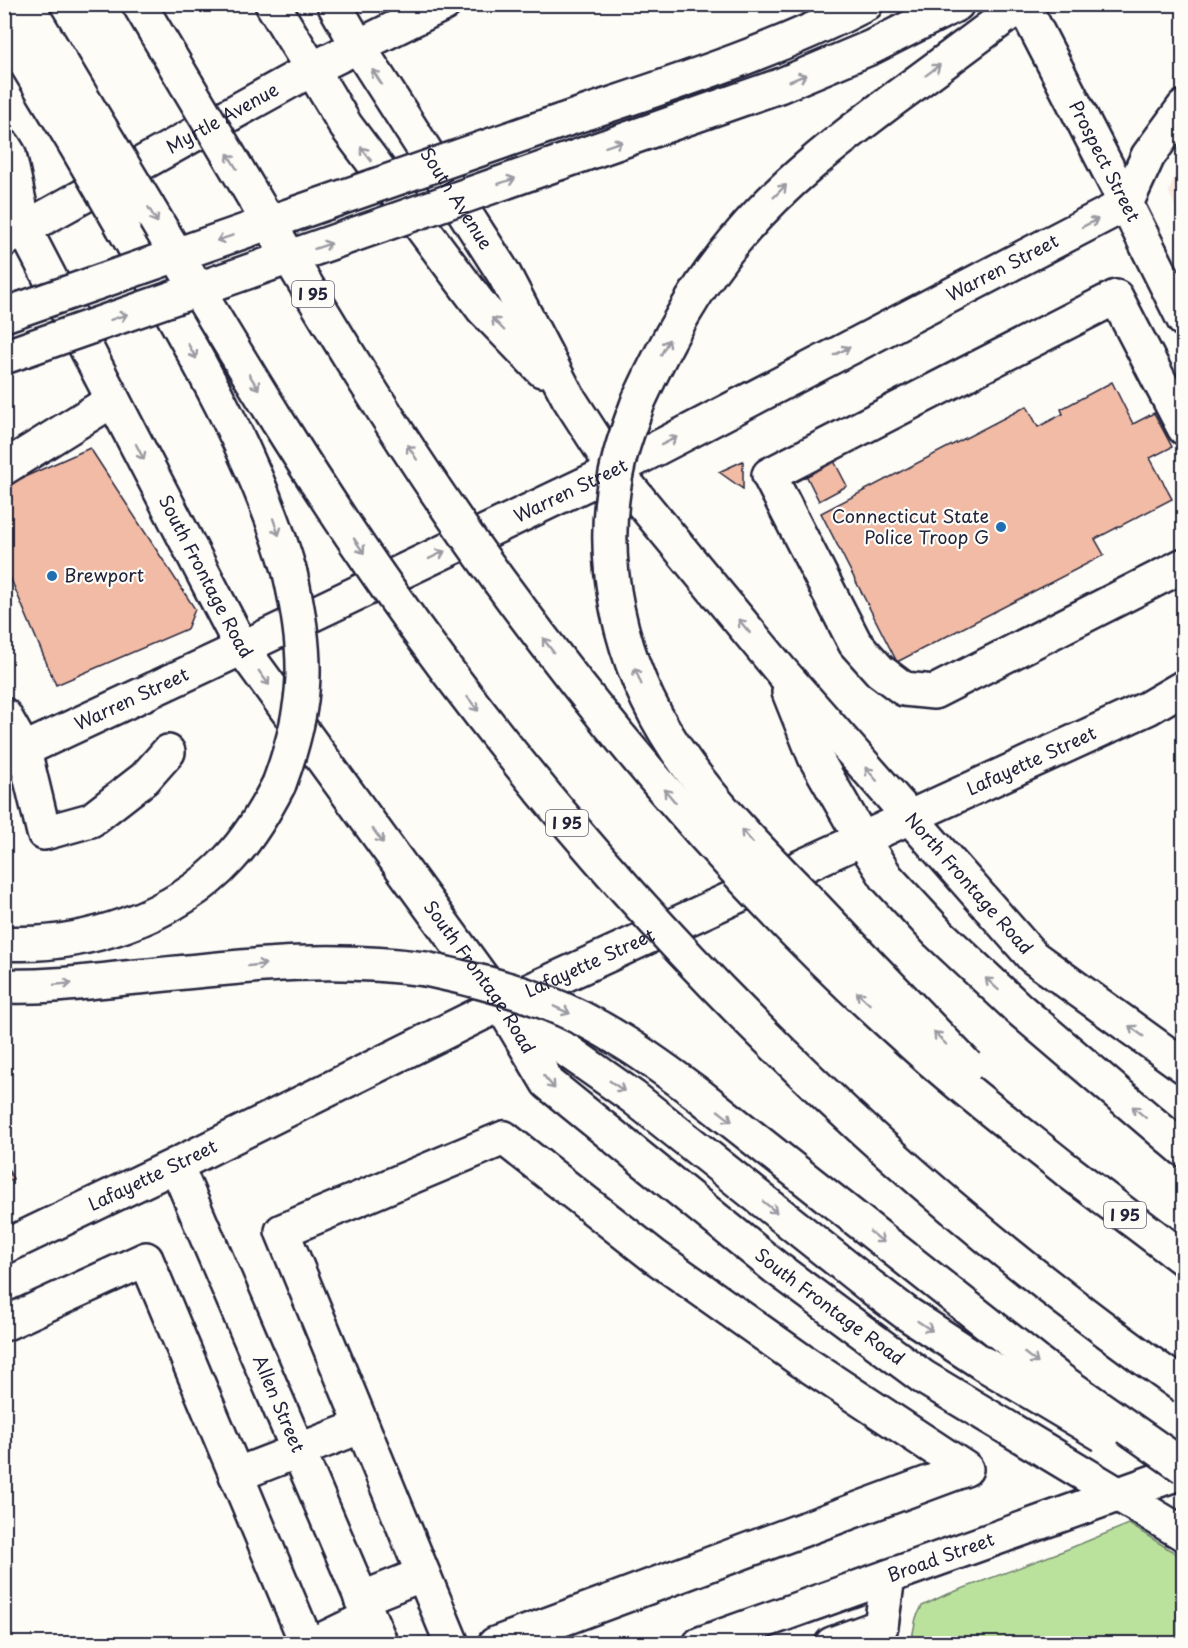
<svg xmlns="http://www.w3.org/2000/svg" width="1188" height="1648" font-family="'Playpen Sans',sans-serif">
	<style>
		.built { fill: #f9e8de }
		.green { fill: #bbe29d; stroke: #6e826c; stroke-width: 1.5 }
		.building { fill: #f1bba5; stroke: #22223b; stroke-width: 1.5 }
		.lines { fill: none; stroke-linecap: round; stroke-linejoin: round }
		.minor-casing { stroke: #22223b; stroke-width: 38 }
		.major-casing { stroke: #22223b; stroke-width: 38 }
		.highway-casing { stroke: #22223b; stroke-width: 38 }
		.minor { stroke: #fdfcf7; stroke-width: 33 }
		.major { stroke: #fdfcf7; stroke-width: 33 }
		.highway { stroke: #fdfcf7; stroke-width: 33 }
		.highway-bridge-casing { stroke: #22223b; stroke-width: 38; stroke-linecap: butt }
		.highway-bridge { stroke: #fdfcf7; stroke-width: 33 }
		.oneway { stroke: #9a9aa2 }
		.poi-dot { fill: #1f6fb2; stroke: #fdfcf7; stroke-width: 2 }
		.labels { text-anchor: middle; stroke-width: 4.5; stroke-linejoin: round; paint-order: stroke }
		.shield { fill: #fdfcf7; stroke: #646373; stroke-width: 1.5 }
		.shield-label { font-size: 16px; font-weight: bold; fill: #22223b }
		.street-label { font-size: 18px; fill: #22223b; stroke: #fdfcf7 }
		.poi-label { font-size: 18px; fill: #22223b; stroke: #fdfcf7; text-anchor: end }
	</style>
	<rect width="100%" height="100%" fill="#fdfcf7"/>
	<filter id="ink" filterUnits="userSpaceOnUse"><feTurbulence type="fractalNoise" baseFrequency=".0167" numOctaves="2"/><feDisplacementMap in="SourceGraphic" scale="12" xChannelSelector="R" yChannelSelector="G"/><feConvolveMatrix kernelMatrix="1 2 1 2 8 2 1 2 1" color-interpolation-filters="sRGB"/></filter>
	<g filter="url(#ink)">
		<path class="built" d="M1183 151V226L1169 192Z"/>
		<path class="green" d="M1129 1524 1183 1558V1643H911L916 1618 922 1606 943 1596 1063 1551Z"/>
		<g class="building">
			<path d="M1112 382 1133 424 1154 413 1172 447 1150 458 1172 499 1095 539 1104 555 897 662 821 513 1027 406 1038 427 1063 414 1061 409Z"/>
			<path d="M90 448 195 609 187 629 56 685 4 563V486Z"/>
			<path d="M833 459 847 486 819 501 805 473Z"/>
			<path d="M743 461V489L719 472Z"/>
			<path d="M4 1161 13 1179 4 1183Z"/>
		</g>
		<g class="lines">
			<defs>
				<g id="minor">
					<path id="s1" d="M1023 4 1126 204 1184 320"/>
					<path id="s2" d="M4 240 312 69 444 4"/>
					<path d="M1184 428 1116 297 769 475 855 643 880 671 904 689 934 692 1184 565"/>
					<path d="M4 468 113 400"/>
					<path d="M4 715 24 750 44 833 91 820 145 778 168 752"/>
					<path id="s3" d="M4 759 242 648 615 470 1126 204"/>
					<path id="s4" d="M176 1165 381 1644"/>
					<path id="s5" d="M4 1247 176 1165 501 1004 862 839"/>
					<path d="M4 1324 146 1259 307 1644"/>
					<path d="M236 1475 362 1426"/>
					<path d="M361 1599 423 1574"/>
					<path d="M313 1644 369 1617"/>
					<path d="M452 1644 282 1231 504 1138 654 1256 802 1361 966 1469 495 1644"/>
					<path d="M832 1644 881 1626 888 1577"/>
				</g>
				<g id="major">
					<path id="s6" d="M334 4 358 46 504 274 568 397 615 470 781 671 1033 957 1184 1066"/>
					<path d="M312 69 346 126 483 309 542 370"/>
					<path id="s7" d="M5 209 25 230 242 648 501 1004 548 1083 775 1267 923 1377 1184 1534"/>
					<path id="s8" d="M789 692 815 757 862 839 1148 708 1184 687"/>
					<path id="s9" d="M700 1644 1184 1471"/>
				</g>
				<g id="highway">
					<path d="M26 4 101 129"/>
					<path d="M139 4 187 85"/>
					<path d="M272 4 312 69"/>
					<path d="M4 27 75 144"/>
					<path d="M538 129C648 91 762 58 866 4"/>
					<path d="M4 146 9 154 25 230"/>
					<path d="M559 163 779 86 872 47 957 4"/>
					<path d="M1126 204 1148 156 1184 107"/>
					<path d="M123 227C186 339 254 449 290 573"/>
					<path d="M639 400C666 342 696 286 738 237 783 183 838 141 894 99 937 68 979 36 1022 4"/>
					<path d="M862 839 887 878 938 933 1019 1009 1184 1150"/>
					<path d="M4 943C82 948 176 917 229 859 250 837 265 811 279 784"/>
					<path d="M4 986C49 988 93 981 137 977 237 967 325 955 425 969"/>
					<path d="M501 1004 633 1097 870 1286 906 1313 984 1364"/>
					<path d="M1068 1171 1184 1259"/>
				</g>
			</defs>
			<use href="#minor" class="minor-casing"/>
			<use href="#major" class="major-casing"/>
			<use href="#highway" class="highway-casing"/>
			<use href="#minor" class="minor"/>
			<use href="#major" class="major"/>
			<use href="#highway" class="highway"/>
			<defs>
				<g id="highway-bridge">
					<path d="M187 85C287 252 384 424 500 582 619 745 753 901 904 1036 956 1084 1013 1127 1068 1171"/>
					<path d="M101 129C194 282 283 439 386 586 604 897 873 1168 1184 1387"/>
					<path d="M75 144 123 227"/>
					<path d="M4 315 538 129"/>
					<path d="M4 357 559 163"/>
					<path d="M639 400C632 419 624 439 619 460 595 559 620 665 676 749 713 804 761 852 807 899 860 955 913 1010 967 1066"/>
					<path d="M279 784C309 703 309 656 290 573"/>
					<path d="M425 969C466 978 506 987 545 1002 602 1024 651 1059 699 1095L1057 1378 1184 1467"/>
					<path d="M984 1364 1103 1435"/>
				</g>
			</defs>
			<use href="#highway-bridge" class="highway-bridge-casing"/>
			<use href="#highway-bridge" class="highway-bridge"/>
		</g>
		<defs><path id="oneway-shaft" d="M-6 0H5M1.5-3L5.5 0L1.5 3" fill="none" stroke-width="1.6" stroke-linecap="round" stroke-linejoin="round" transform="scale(1.5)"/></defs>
		<g class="oneway">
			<use href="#oneway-shaft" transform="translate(933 70) rotate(-37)"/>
			<use href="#oneway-shaft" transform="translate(377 77) rotate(-123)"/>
			<use href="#oneway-shaft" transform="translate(798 78) rotate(-22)"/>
			<use href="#oneway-shaft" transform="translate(614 144) rotate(-19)"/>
			<use href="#oneway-shaft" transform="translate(366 154) rotate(-127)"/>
			<use href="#oneway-shaft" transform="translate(232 161) rotate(-121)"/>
			<use href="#oneway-shaft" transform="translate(507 181) rotate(-19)"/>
			<use href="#oneway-shaft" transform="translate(780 191) rotate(-45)"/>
			<use href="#oneway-shaft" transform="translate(153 215) rotate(59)"/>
			<use href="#oneway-shaft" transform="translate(1090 223) rotate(-27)"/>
			<use href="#oneway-shaft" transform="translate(225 238) rotate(161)"/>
			<use href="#oneway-shaft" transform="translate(323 246) rotate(-19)"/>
			<use href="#oneway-shaft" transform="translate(119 317) rotate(-19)"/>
			<use href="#oneway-shaft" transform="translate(498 324) rotate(-134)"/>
			<use href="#oneway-shaft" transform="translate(665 347) rotate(-62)"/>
			<use href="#oneway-shaft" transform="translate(192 351) rotate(61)"/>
			<use href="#oneway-shaft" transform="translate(842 351) rotate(-27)"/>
			<use href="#oneway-shaft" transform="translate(254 382) rotate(58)"/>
			<use href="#oneway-shaft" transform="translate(669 441) rotate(-27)"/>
			<use href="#oneway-shaft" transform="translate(140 452) rotate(63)"/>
			<use href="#oneway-shaft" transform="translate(412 452) rotate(-123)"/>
			<use href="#oneway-shaft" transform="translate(276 527) rotate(71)"/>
			<use href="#oneway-shaft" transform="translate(359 546) rotate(56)"/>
			<use href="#oneway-shaft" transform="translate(437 555) rotate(-26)"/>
			<use href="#oneway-shaft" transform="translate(744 626) rotate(-130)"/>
			<use href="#oneway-shaft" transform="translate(548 645) rotate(-127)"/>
			<use href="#oneway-shaft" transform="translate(638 676) rotate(-112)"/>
			<use href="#oneway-shaft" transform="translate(264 678) rotate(54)"/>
			<use href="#oneway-shaft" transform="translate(473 704) rotate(52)"/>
			<use href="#oneway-shaft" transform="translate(871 774) rotate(-131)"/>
			<use href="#oneway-shaft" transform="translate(670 796) rotate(-130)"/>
			<use href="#oneway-shaft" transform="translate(378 836) rotate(54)"/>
			<use href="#oneway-shaft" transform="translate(747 836) rotate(-132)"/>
			<use href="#oneway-shaft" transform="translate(257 965) rotate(-6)"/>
			<use href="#oneway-shaft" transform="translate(63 984) rotate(-5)"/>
			<use href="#oneway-shaft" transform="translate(992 984) rotate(-138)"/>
			<use href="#oneway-shaft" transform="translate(863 998) rotate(-137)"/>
			<use href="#oneway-shaft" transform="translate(562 1010) rotate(24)"/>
			<use href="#oneway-shaft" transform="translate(1136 1031) rotate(-144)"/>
			<use href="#oneway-shaft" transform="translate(940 1038) rotate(-134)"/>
			<use href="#oneway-shaft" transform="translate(549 1082) rotate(50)"/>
			<use href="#oneway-shaft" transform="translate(617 1086) rotate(35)"/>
			<use href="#oneway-shaft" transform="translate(1139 1112) rotate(-139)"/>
			<use href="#oneway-shaft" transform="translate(725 1116) rotate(38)"/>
			<use href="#oneway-shaft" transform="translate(770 1207) rotate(39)"/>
			<use href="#oneway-shaft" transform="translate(877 1237) rotate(38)"/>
			<use href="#oneway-shaft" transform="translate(925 1326) rotate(34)"/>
			<use href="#oneway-shaft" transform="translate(1031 1358) rotate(38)"/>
		</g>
	</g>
	<g class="poi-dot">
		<circle cx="1001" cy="527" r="6"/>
		<circle cx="52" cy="576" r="6"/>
	</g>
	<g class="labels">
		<g class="shield">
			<rect x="292" y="281" width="42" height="26" rx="4.5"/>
			<rect x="546" y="810" width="42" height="26" rx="4.5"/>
			<rect x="1104" y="1202" width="42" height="26" rx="4.5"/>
		</g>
		<g class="shield-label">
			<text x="313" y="300">I 95</text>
			<text x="567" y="829">I 95</text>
			<text x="1125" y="1221">I 95</text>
		</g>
		<g class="street-label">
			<text dy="6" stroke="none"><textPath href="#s2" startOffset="250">Myrtle Avenue</textPath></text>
			<text dy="6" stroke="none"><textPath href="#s1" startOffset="177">Prospect Street</textPath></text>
			<text dy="6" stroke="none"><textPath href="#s6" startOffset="230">South Avenue</textPath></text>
			<text dy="6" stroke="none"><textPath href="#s3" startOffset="1113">Warren Street</textPath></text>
			<text dy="6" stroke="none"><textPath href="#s3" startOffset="627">Warren Street</textPath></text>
			<text dy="6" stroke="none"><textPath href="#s7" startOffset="420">South Frontage Road</textPath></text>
			<text dy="6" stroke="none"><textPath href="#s3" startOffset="141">Warren Street</textPath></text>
			<text dy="6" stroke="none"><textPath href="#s8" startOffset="351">Lafayette Street</textPath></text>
			<text dy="6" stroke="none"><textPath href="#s6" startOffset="1089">North Frontage Road</textPath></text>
			<text dy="6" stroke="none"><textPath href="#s5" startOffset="651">Lafayette Street</textPath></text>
			<text dy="6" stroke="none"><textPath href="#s7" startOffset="906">South Frontage Road</textPath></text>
			<text dy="6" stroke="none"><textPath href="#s5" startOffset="165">Lafayette Street</textPath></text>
			<text dy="6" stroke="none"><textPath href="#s7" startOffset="1392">South Frontage Road</textPath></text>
			<text dy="6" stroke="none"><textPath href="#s4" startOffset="260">Allen Street</textPath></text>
			<text dy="6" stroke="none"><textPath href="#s9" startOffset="256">Broad Street</textPath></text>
		</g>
		<g class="poi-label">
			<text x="989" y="523">Connecticut State<tspan x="989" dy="21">Police Troop G</tspan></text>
			<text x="64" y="582" text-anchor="start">Brewport</text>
		</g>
	</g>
	<rect width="1188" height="1648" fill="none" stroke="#fdfcf7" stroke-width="24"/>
	<rect x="12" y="12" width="1164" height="1624" fill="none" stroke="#22223b" stroke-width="2" filter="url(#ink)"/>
</svg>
